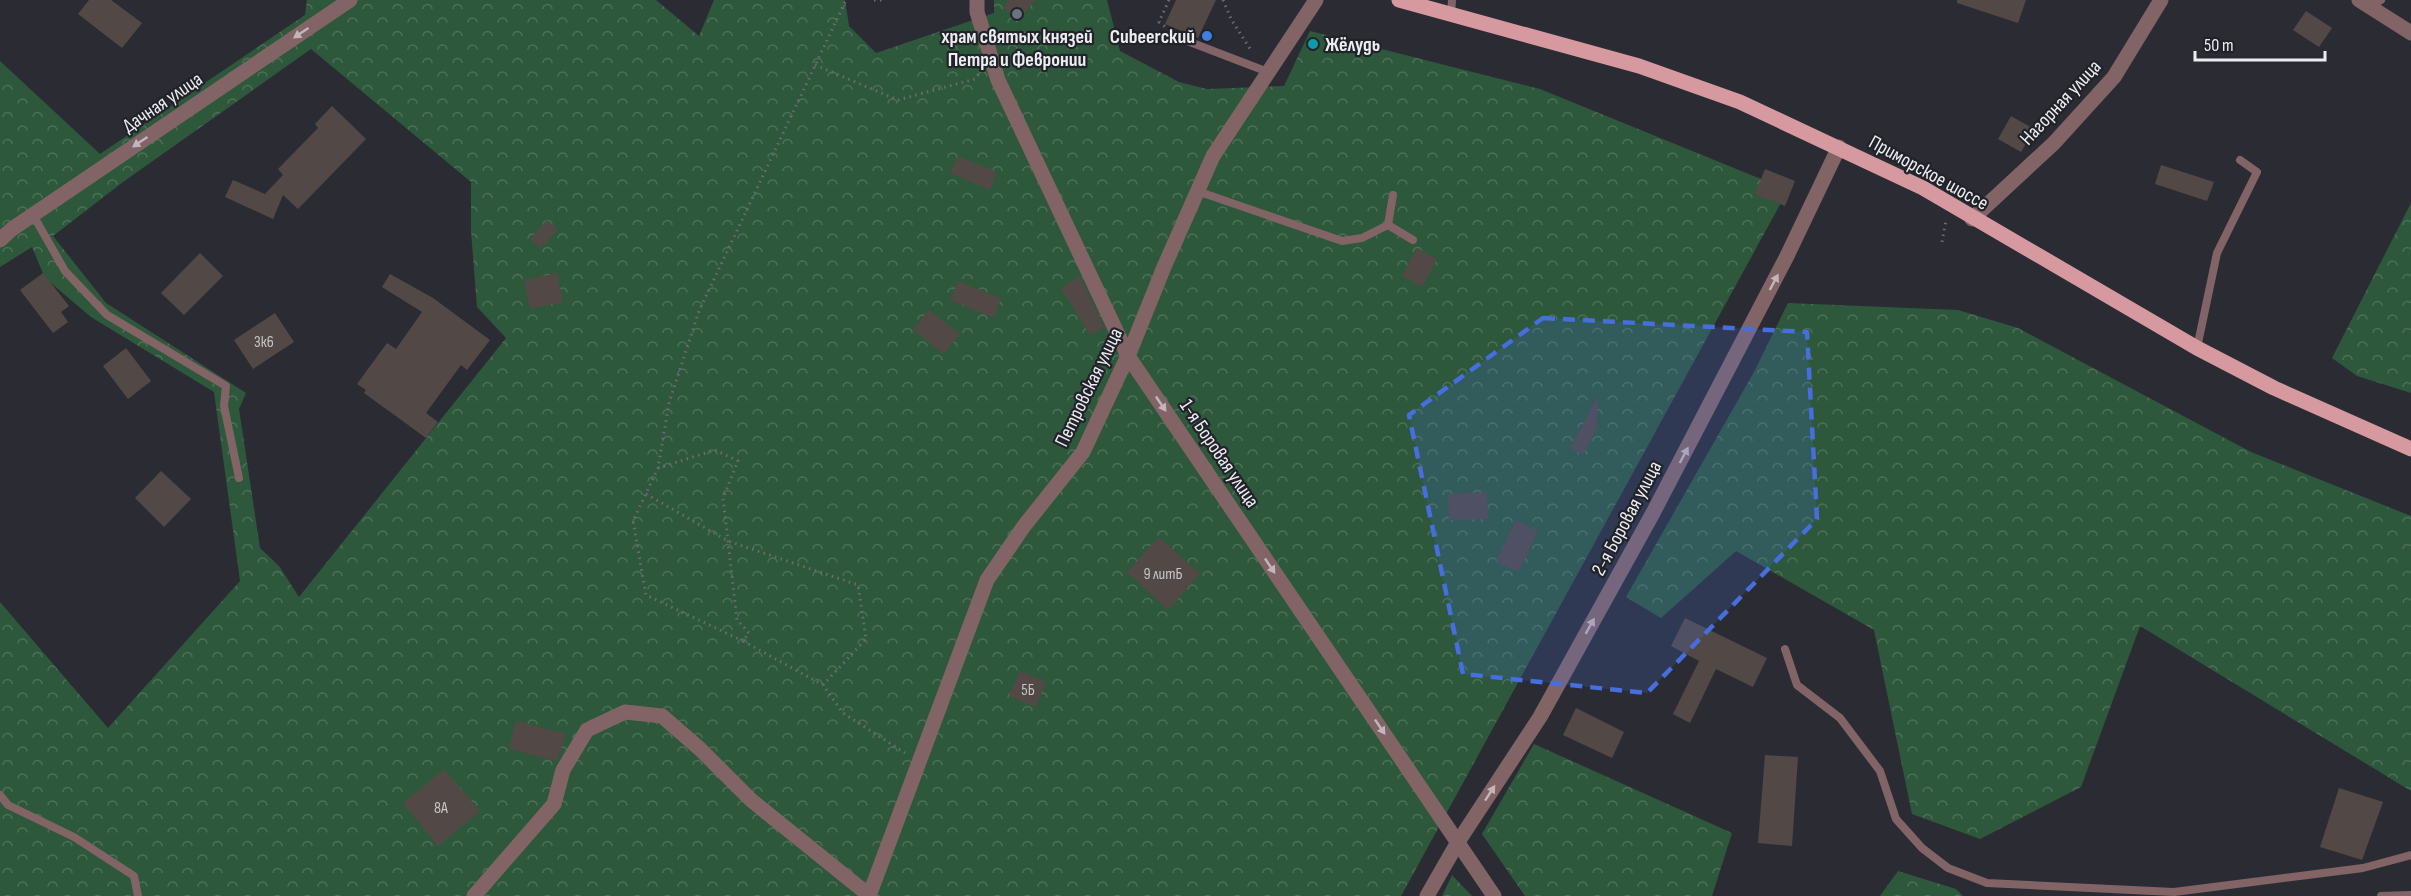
<svg xmlns="http://www.w3.org/2000/svg" width="2411" height="896" font-family="'Sofia Sans Condensed',sans-serif">
	<style>
		.forest { fill: url(#forest-crowns); fill-rule: evenodd }
		.building { fill: #524946 }
		.lines { fill: none; stroke-linecap: round; stroke-linejoin: round }
		.path { stroke: #6b6c72; stroke-width: 3; stroke-dasharray: 1.5 4.5; stroke-linecap: butt }
		.lane { stroke: #826466; stroke-width: 8 }
		.street { stroke: #826466; stroke-width: 15 }
		.primary { stroke: #d6999f; stroke-width: 15 }
		.oneway { fill: #c2b6ba }
		.marked { fill: #466edd; fill-opacity: 0.2; stroke: #466edd; stroke-width: 4.5; stroke-dasharray: 12 8; stroke-linejoin: round }
		.worship-dot { fill: #6b7280; stroke: #212329; stroke-width: 2 }
		.shop-dot { fill: #3f7fe0; stroke: #212329; stroke-width: 2 }
		.culture-dot { fill: #0f9aa8; stroke: #212329; stroke-width: 2 }
		.labels { text-anchor: middle; stroke-width: 4.5; stroke-linejoin: round; paint-order: stroke }
		.number-label { font-size: 16px; fill: #c6c4c7 }
		.poi-label { font-size: 20px; font-weight: bold; fill: #ecedf2; stroke: #212329 }
		.street-label { font-size: 20px; fill: #ecedf2; stroke: #212329 }
	</style>
	<defs>
		<pattern id="forest-crowns" width="20" height="18" patternUnits="userSpaceOnUse" patternTransform="scale(1.5)"><rect width="20" height="18" fill="#2e583b"/><path d="M2 6a3 3 0 1 1 6 0M12 15a3 3 0 1 1 6 0" fill="none" stroke="#4c7058"/></pattern>
	</defs>
	<rect width="100%" height="100%" fill="#2b2c33"/>
	<g class="forest">
		<path d="M307 0H656L699 36 714 0H845L849 26 876 53 994 13V0H1107L1120 51 1179 82 1207 89 1284 86 1310 31 1540 89 1788 190 1401 896H0V602L108 728 240 581 214 392 91 317 45 278 32 247 0 267V61L100 154 305 15ZM311 49 471 182V231L477 307 506 338 299 597 279 566 260 548 239 409 246 393 106 303 53 236 123 182Z"/>
		<path d="M2411 203V393L2357 376 2332 358Z"/>
		<path d="M1788 303 1958 310 2018 328 2251 452 2411 516V791L2140 626 2081 787 1980 839 1912 814 1874 630 1736 551 1661 618 1626 597 1754 372Z"/>
		<path d="M1534 744 1732 833 1712 896H1525L1482 834Z"/>
		<path d="M1898 871 1956 889 1963 896H1880Z"/>
		<path d="M1452 875 1472 896H1442Z"/>
	</g>
	<g class="building">
		<path d="M89 0H111L142 23 122 48 78 14Z"/>
		<path d="M1009 0H1035L1019 20 1003 8Z"/>
		<path d="M1176 0H1216L1198 38 1165 24Z"/>
		<path d="M1957 0H2026L2018 23 1957 3Z"/>
		<path d="M2306 11 2332 28 2319 47 2293 30Z"/>
		<path d="M332 106 366 139 298 209 283 195 273 219 225 197 233 180 265 194 283 175 278 169 318 128 315 124Z"/>
		<path d="M2011 116 2034 129 2021 152 1998 139Z"/>
		<path d="M958 156 997 172 990 190 950 173Z"/>
		<path d="M2161 165 2214 182 2207 201 2155 184Z"/>
		<path d="M1765 169 1795 181 1785 206 1755 194Z"/>
		<path d="M547 220 558 229 541 249 530 239Z"/>
		<path d="M1417 248 1437 259 1422 287 1402 276Z"/>
		<path d="M200 253 223 276 184 315 161 293Z"/>
		<path d="M43 273 69 306 61 312 68 322 53 333 20 290Z"/>
		<path d="M557 273 563 302 530 309 524 280Z"/>
		<path d="M390 274 433 298 490 340 467 370 461 365 426 413 438 422 426 438 364 393 366 390 357 384 387 343 396 349 422 312 382 287Z"/>
		<path d="M1080 276 1104 327 1090 335 1061 288Z"/>
		<path d="M958 281 1001 298 994 318 950 300Z"/>
		<path d="M929 310 960 334 944 354 913 330Z"/>
		<path d="M275 313 294 342 253 369 234 340Z"/>
		<path d="M126 348 151 381 128 399 103 366Z"/>
		<path d="M1598 396 1597 428 1583 455 1570 448Z"/>
		<path d="M161 471 191 499 164 527 135 498Z"/>
		<path d="M1487 492 1488 519 1449 520 1448 494Z"/>
		<path d="M1516 520 1538 531 1519 572 1496 562Z"/>
		<path d="M1159 537 1200 574 1168 610 1127 572Z"/>
		<path d="M1685 618 1767 658 1753 687 1716 669 1690 723 1673 714 1699 661 1671 646Z"/>
		<path d="M1020 671 1046 682 1036 707 1009 696Z"/>
		<path d="M1576 708 1624 732 1612 758 1563 735Z"/>
		<path d="M516 721 566 734 557 761 509 749Z"/>
		<path d="M1765 755 1798 757 1792 846 1758 843Z"/>
		<path d="M444 769 480 811 438 846 403 803Z"/>
		<path d="M2339 788 2383 802 2362 860 2320 847Z"/>
	</g>
	<g class="lines">
		<g class="path">
			<path d="M874 0H885"/>
			<path d="M1169 0 1159 22 1172 32"/>
			<path d="M1223 0 1231 19 1252 52"/>
			<path d="M815 65 898 100 975 79 980 72"/>
			<path d="M1942 242 1946 220"/>
			<path d="M658 468 715 450 738 461 723 498 737 620 749 633 743 641 823 685 843 713 905 753"/>
			<path d="M646 494 728 541 858 585 866 639 823 685"/>
			<path d="M743 641 646 595 633 521 658 468 669 403 699 311 846 0"/>
		</g>
		<g class="lane">
			<path d="M2368 6 2381 0"/>
			<path d="M1451 15 1452 0"/>
			<path d="M1182 39 1268 72"/>
			<path d="M1197 191 1342 241 1362 238 1388 225 1393 195"/>
			<path d="M33 215 65 271 107 315 226 386 224 406 239 478"/>
			<path d="M1388 225 1413 240"/>
			<path d="M2197 348 2217 253 2257 172 2240 160"/>
			<path d="M1785 649 1797 685 1840 718 1880 771 1896 819 1922 848 1948 868 1987 883 2174 892 2363 868 2411 855"/>
			<path d="M0 795 8 805 74 837 134 876 138 896"/>
			<path d="M2381 896 2411 895"/>
		</g>
		<g class="street">
			<path d="M977 0V12L998 80 1128 356 1494 896"/>
			<path d="M2359 0 2411 33"/>
			<path d="M1972 219 2054 143 2114 77 2161 0"/>
			<path d="M0 240 12 229 350 0"/>
			<path d="M474 896 554 804 563 770 587 730 625 712 662 716 700 749 751 800 870 896"/>
			<path d="M869 896 987 580 1024 526 1083 452 1131 349 1164 267 1213 156 1316 0"/>
			<path d="M1427 896 1458 842 1540 717 1653 513 1787 256 1839 147"/>
		</g>
		<path class="primary" d="M1399 0 1639 66 1740 102 1923 188 2197 348 2274 388 2411 449"/>
	</g>
	<defs><path id="oneway-solid" d="M-6-.8H1V-3.2L6.5 0L1 3.2V.8H-6Z" transform="scale(1.5)"/></defs>
	<g class="oneway">
		<use href="#oneway-solid" transform="translate(301 33) rotate(146)"/>
		<use href="#oneway-solid" transform="translate(140 142) rotate(146)"/>
		<use href="#oneway-solid" transform="translate(1774 282) rotate(-62)"/>
		<use href="#oneway-solid" transform="translate(1161 404) rotate(56)"/>
		<use href="#oneway-solid" transform="translate(1684 455) rotate(-62)"/>
		<use href="#oneway-solid" transform="translate(1270 566) rotate(56)"/>
		<use href="#oneway-solid" transform="translate(1590 626) rotate(-61)"/>
		<use href="#oneway-solid" transform="translate(1380 727) rotate(56)"/>
		<use href="#oneway-solid" transform="translate(1490 793) rotate(-57)"/>
	</g>
	<path class="marked" d="M1543 318 1807 332 1817 519 1647 693 1463 674 1409 415Z"/>
	<circle class="worship-dot" cx="1017" cy="14" r="6"/>
	<circle class="shop-dot" cx="1207" cy="36" r="6"/>
	<circle class="culture-dot" cx="1313" cy="44" r="6"/>
	<g class="labels">
		<g class="number-label">
			<text x="264" y="347">3к6</text>
			<text x="1163" y="579">9 литБ</text>
			<text x="1028" y="695">5Б</text>
			<text x="441" y="813">8А</text>
		</g>
		<g class="poi-label">
			<text x="1017" y="43">храм святых князей<tspan x="1017" dy="23">Петра и Февронии</tspan></text>
			<text x="1195" y="43" text-anchor="end">Сиbeerский</text>
			<text x="1325" y="51" text-anchor="start">Жёлудь</text>
		</g>
		<g class="street-label">
			<text transform="translate(162 102) rotate(-34)" y="7">Дачная улица</text>
			<text transform="translate(2060 102) rotate(-47)" y="7">Нагорная улица</text>
			<text transform="translate(1929 172) rotate(29)" y="7">Приморское шоссе</text>
			<text transform="translate(1088 387) rotate(-64)" y="7">Петровская улица</text>
			<text transform="translate(1220 453) rotate(56)" y="7">1-я Боровая улица</text>
			<text transform="translate(1626 518) rotate(-62)" y="7">2-я Боровая улица</text>
		</g>
	</g>
	<path d="M2195 51v9h130v-9" fill="none" stroke="#ecedf2" stroke-width="3"/>
	<text x="2204" y="51" font-size="18" fill="#ecedf2" stroke="#212329" stroke-width="4.5" paint-order="stroke">50 m</text>
</svg>
